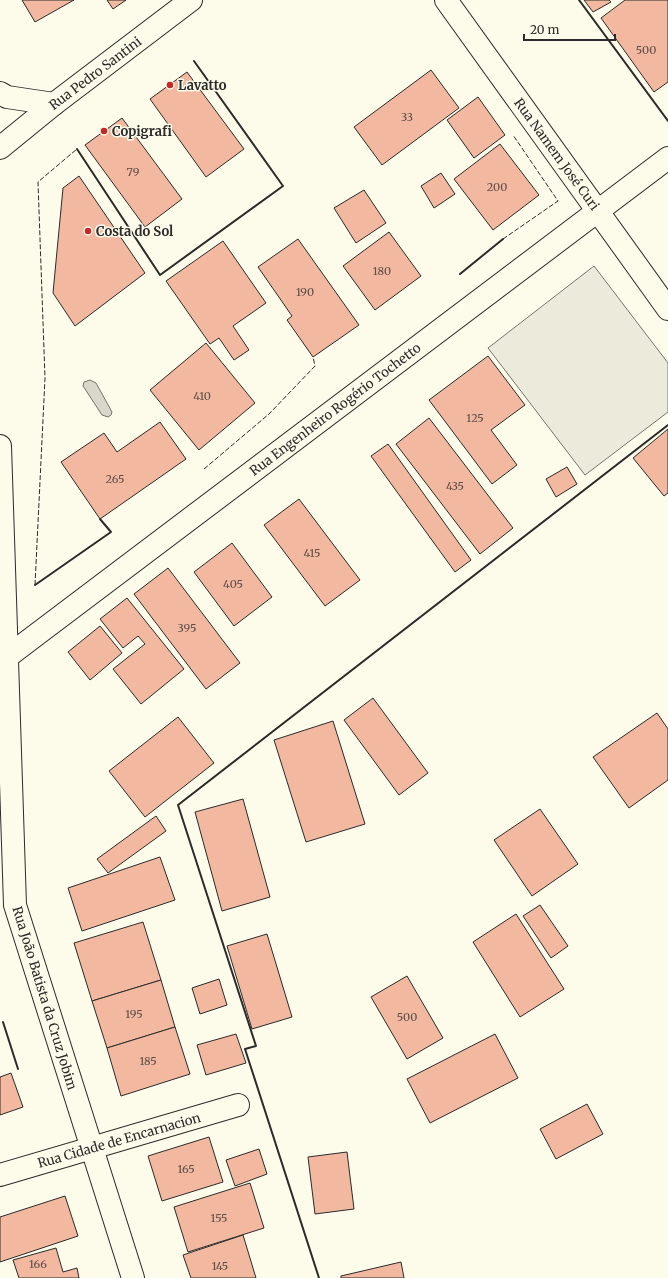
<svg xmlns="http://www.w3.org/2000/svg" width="668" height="1278" font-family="Merriweather,serif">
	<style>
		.green { fill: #ecebdb; stroke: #74746e }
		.water { fill: #d8d7c9; stroke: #74746e }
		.building { fill: #f2b8a0; stroke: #2b2b2b }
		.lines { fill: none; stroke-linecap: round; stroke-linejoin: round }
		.minor-casing { stroke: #2b2b2b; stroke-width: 24 }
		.minor { stroke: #fdfbea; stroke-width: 22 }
		.fence { stroke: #2b2b2b; stroke-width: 1; stroke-dasharray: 5 2; stroke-linecap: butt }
		.wall { stroke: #2b2b2b; stroke-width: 2 }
		.poi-dot { fill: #c62828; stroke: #fdfbea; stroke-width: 1.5 }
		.labels { text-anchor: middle; stroke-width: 3; stroke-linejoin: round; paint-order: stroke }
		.number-label { font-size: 11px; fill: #5d4e48 }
		.street-label { font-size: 13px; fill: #2b2b2b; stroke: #fdfbea }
		.poi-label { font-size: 13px; font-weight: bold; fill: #2b2b2b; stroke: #fdfbea; text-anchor: start }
	</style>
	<rect width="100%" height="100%" fill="#fdfbea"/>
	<path class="green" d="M594 266 668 363V412L585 475 488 348Z"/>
	<path class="water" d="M90 380 96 383 112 412 111 415 108 417 102 415 83 386 84 382Z"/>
	<g class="building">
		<path d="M22 0H74L35 22Z"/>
		<path d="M107 0H126L113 9Z"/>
		<path d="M584 0H609L611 2 593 12Z"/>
		<path d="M625 0H668V82L654 92 601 18Z"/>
		<path d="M431 70 459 108 382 165 354 127Z"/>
		<path d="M187 72 244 149 206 177 150 99Z"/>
		<path d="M478 97 505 135 474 158 447 120Z"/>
		<path d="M122 118 182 199 145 227 85 145Z"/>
		<path d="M500 144 539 195 493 230 454 179Z"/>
		<path d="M441 173 455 194 434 208 421 186Z"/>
		<path d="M79 176 145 273 75 326 53 293 63 188Z"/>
		<path d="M364 190 386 223 356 243 334 208Z"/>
		<path d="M389 232 421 276 375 310 343 266Z"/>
		<path d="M298 239 359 325 313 357 287 320 292 316 258 267Z"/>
		<path d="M223 241 266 303 233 326 249 350 234 360 219 338 210 344 166 281Z"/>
		<path d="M206 343 255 403 199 450 150 390Z"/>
		<path d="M488 356 525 405 491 430 517 465 492 484 429 400Z"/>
		<path d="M429 418 513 528 480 554 396 444Z"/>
		<path d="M160 422 186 459 100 519 61 462 104 433 117 452Z"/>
		<path d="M668 429V493L664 496 633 458Z"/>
		<path d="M388 444 471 560 455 572 371 456Z"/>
		<path d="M567 467 577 484 556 497 546 479Z"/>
		<path d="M299 499 360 580 325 606 264 525Z"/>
		<path d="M232 543 272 597 234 626 194 572Z"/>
		<path d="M168 568 240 663 206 689 134 594Z"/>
		<path d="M127 598 184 669 141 704 113 669 145 644 138 636 123 648 100 619Z"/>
		<path d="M100 626 122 653 90 680 68 652Z"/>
		<path d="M373 698 428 773 399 795 344 720Z"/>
		<path d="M657 713 668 729V780L629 808 593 757Z"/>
		<path d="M178 717 214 763 145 817 109 771Z"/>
		<path d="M333 721 365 824 306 842 274 740Z"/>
		<path d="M243 799 270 897 222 911 195 812Z"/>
		<path d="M540 809 578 864 532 896 494 840Z"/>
		<path d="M156 816 166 831 108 873 97 859Z"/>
		<path d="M160 857 175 900 82 931 68 888Z"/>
		<path d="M540 905 568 946 551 958 523 916Z"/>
		<path d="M516 914 564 989 520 1017 473 942Z"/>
		<path d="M143 922 161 980 92 1001 74 943Z"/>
		<path d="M267 934 292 1017 252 1029 227 946Z"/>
		<path d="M407 976 443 1038 407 1059 371 997Z"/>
		<path d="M219 979 227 1005 200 1014 192 988Z"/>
		<path d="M161 980 175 1027 107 1048 92 1001Z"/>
		<path d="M175 1027 190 1074 121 1096 107 1048Z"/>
		<path d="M236 1034 246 1063 206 1075 197 1045Z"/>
		<path d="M495 1034 518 1078 430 1123 407 1079Z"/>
		<path d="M11 1073 23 1107 0 1115V1077Z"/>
		<path d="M587 1104 603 1134 556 1159 540 1129Z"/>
		<path d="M209 1137 223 1182 162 1201 148 1156Z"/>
		<path d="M259 1149 267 1174 235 1186 226 1160Z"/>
		<path d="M347 1152 354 1209 315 1214 308 1157Z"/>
		<path d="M250 1183 264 1228 188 1252 174 1207Z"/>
		<path d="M65 1196 78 1236 0 1262V1217Z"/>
		<path d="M243 1235 256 1278H191L183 1255Z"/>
		<path d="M56 1248 63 1272 77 1268 79 1278H19L13 1260Z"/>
		<path d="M401 1262 404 1278H341V1276Z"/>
	</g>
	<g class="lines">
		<defs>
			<g id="minor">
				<path d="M446 0 668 309"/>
				<path d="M0 93 7 97 54 104"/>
				<path d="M0 148 54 104 191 0"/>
				<path d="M0 446 15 905 133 1278"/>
				<path d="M0 658 7 657 36 635 668 158"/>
				<path d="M0 1175 238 1105"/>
			</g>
		</defs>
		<use href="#minor" class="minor-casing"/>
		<use href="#minor" class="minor"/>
		<g class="fence">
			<path d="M503 239 558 201 513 135"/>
			<path d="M204 469 269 414 315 366 313 357"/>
			<path d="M35 585 45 378 38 182 77 149"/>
		</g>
		<g class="wall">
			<path d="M579 0 668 121"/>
			<path d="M77 149 160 275 283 186 194 61"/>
			<path d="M460 274 503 239"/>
			<path d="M35 585 111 532 100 519"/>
			<path d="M3 1022 18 1069"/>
			<path d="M319 1278 245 1049 256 1046 178 805 668 425"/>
		</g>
	</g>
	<g class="poi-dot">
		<circle cx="170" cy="85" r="4"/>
		<circle cx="104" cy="131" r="4"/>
		<circle cx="88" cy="231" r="4"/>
	</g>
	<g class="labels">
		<g class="number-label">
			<text x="646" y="54">500</text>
			<text x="407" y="121">33</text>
			<text x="133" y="176">79</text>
			<text x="497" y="191">200</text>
			<text x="382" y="275">180</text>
			<text x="305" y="296">190</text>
			<text x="202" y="400">410</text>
			<text x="475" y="422">125</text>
			<text x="115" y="483">265</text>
			<text x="455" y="490">435</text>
			<text x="312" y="557">415</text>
			<text x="233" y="588">405</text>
			<text x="187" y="632">395</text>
			<text x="134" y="1018">195</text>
			<text x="407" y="1021">500</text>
			<text x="148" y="1065">185</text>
			<text x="186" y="1173">165</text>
			<text x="219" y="1222">155</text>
			<text x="38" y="1268">166</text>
			<text x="220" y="1270">145</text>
		</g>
		<g class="street-label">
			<text transform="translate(95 73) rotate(-37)" y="5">Rua Pedro Santini</text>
			<text transform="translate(557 154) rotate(54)" y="5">Rua Namem José Curi</text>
			<text transform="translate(335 409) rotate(-37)" y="5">Rua Engenheiro Rogério Tochetto</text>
			<text transform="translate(45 998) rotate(73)" y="5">Rua João Batista da Cruz Jobim</text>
			<text transform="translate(119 1140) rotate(-16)" y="5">Rua Cidade de Encarnacion</text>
		</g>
		<g class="poi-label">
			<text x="178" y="90">Lavatto</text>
			<text x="112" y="136">Copigrafi</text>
			<text x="96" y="236">Costa do Sol</text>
		</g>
	</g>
	<path d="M524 34v6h91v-6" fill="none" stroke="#2b2b2b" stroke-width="2"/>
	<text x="530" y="34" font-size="12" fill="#2b2b2b" stroke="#fdfbea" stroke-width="3" paint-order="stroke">20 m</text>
</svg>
